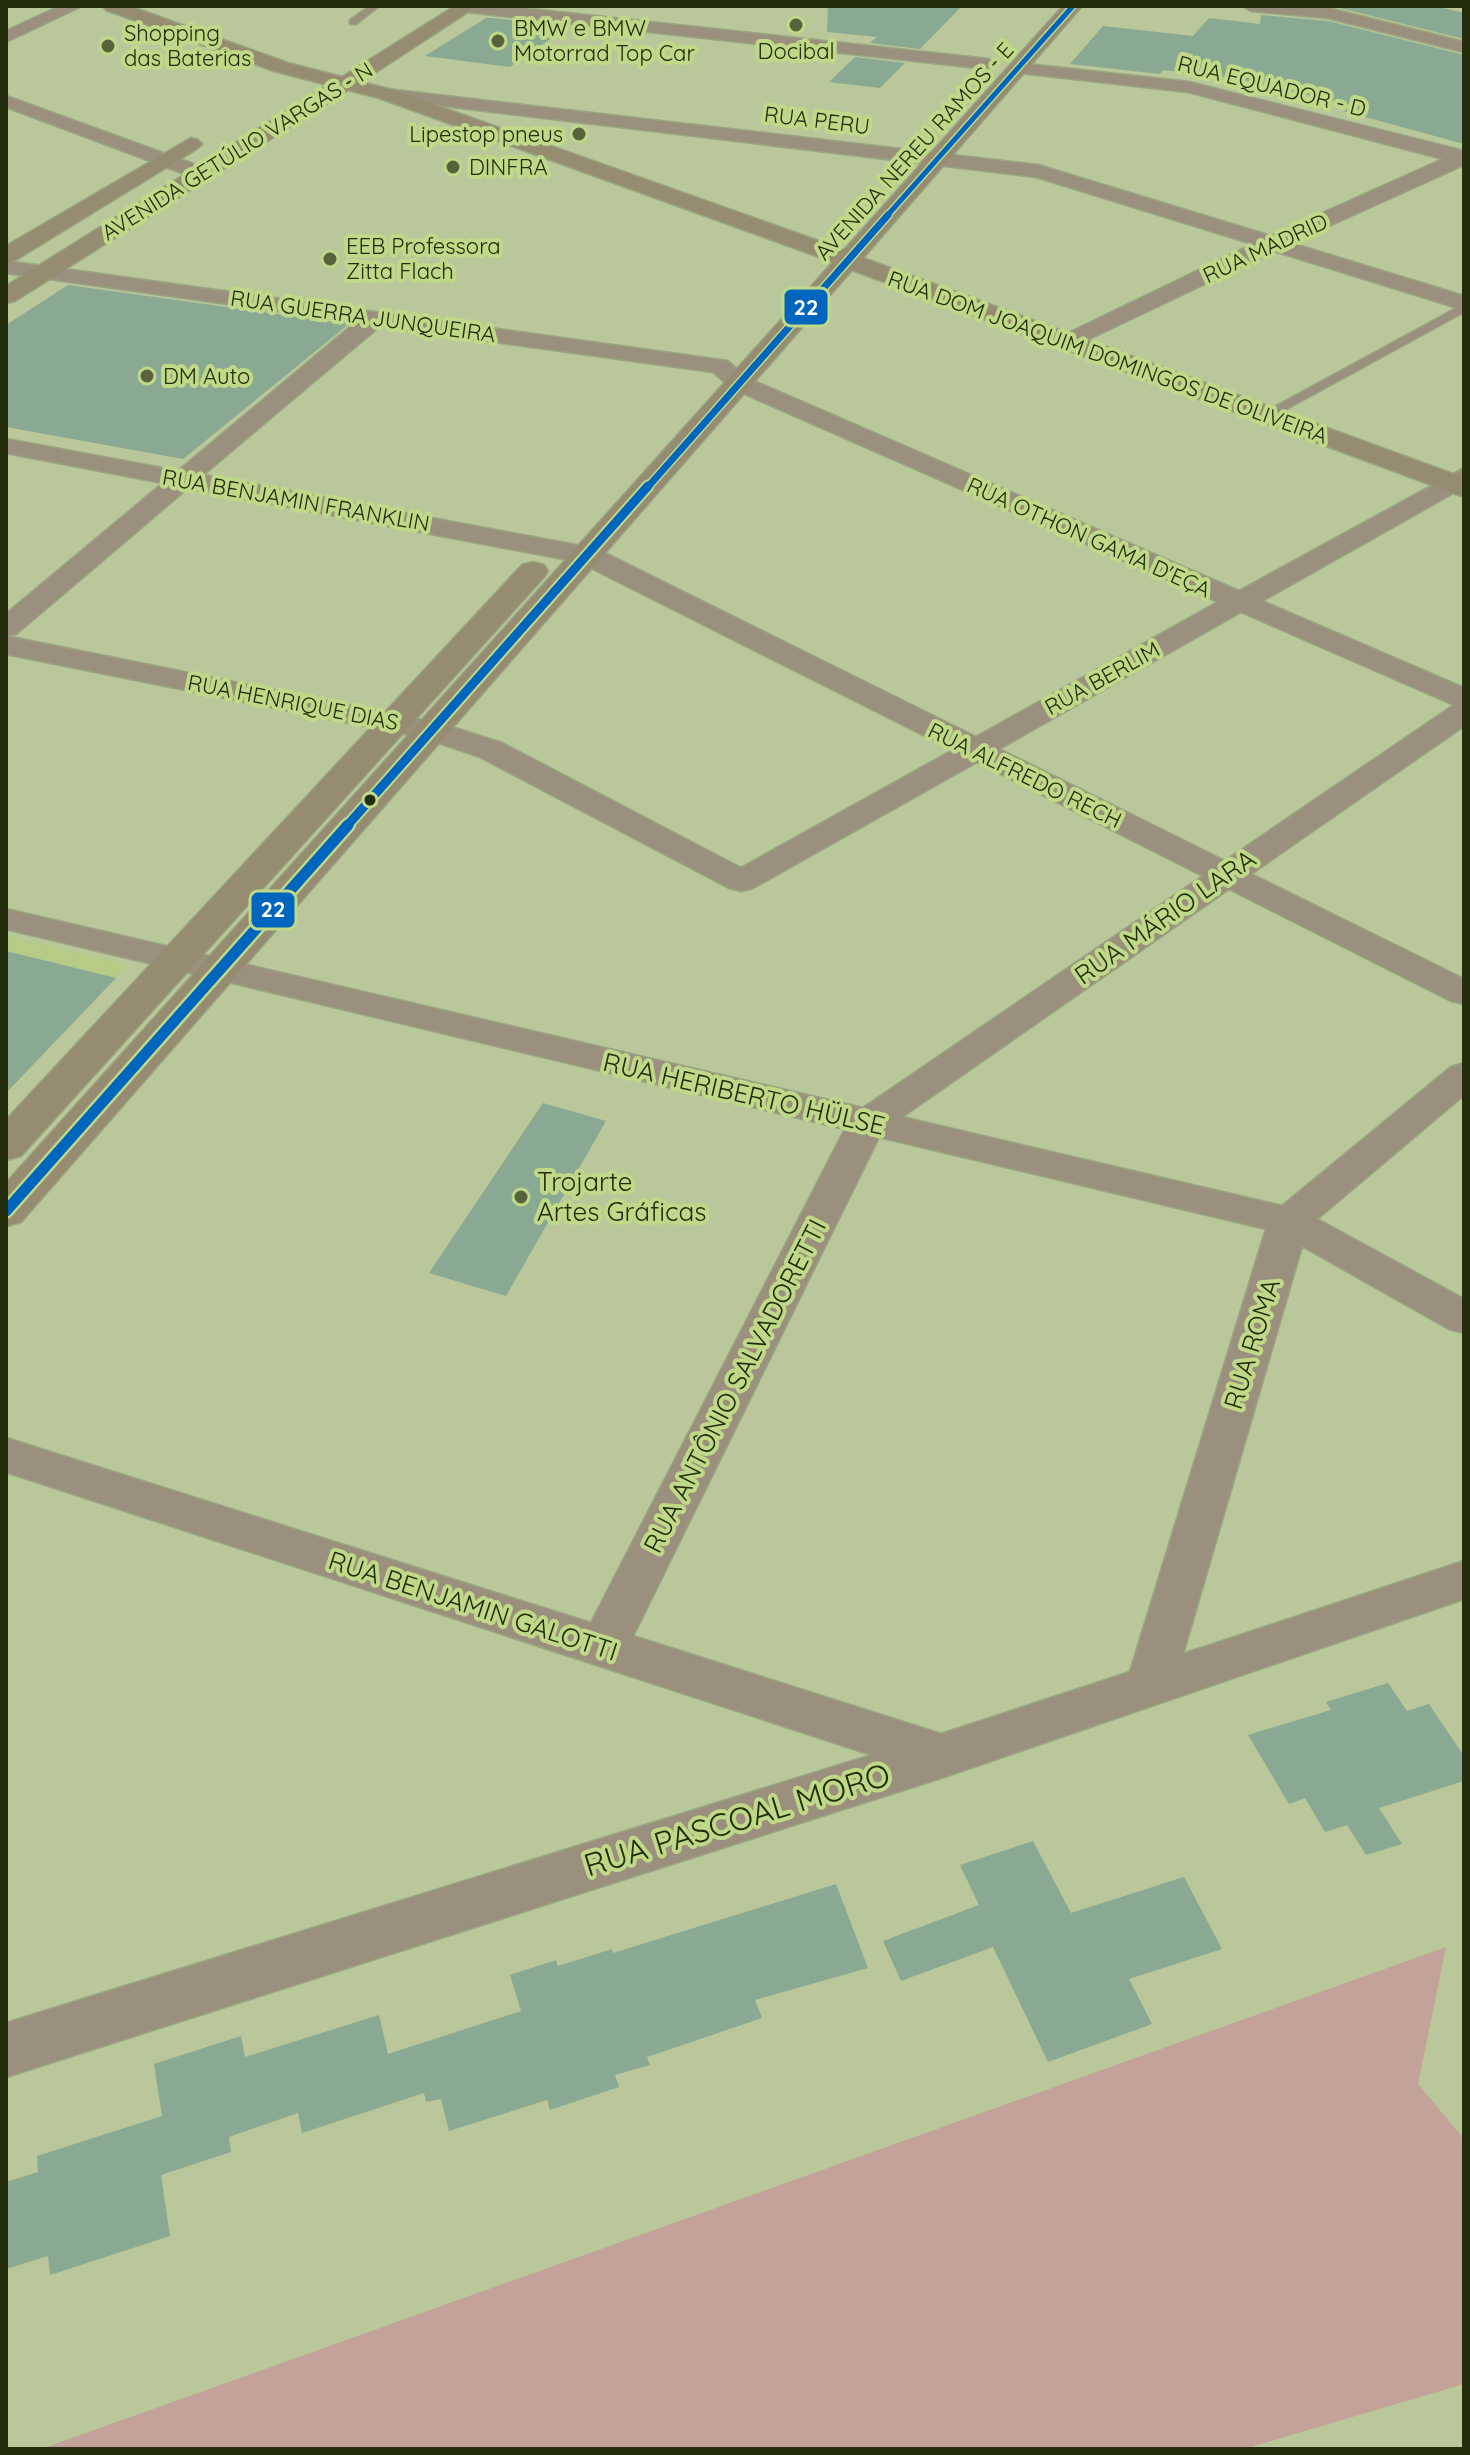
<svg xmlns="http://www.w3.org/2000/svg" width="1470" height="2455" font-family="Quicksand,sans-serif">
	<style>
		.built { fill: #b5cb86 }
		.green { fill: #c3a399 }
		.building { fill: #8aa992 }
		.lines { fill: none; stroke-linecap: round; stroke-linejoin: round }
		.lane-casing { stroke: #99a581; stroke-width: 3 }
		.street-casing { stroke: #99a581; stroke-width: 3 }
		.secondary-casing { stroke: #99a581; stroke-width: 3 }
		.lane { fill: #9b907d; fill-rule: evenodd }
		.street { fill: #9b907d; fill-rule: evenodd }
		.secondary { fill: #958c71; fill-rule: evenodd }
		.bus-1-far3-casing { stroke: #bfd988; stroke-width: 8 }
		.bus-1-far2-casing { stroke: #bfd988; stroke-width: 10 }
		.bus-1-far1-casing { stroke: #bfd988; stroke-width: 13 }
		.bus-1-casing { stroke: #bfd988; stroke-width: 16 }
		.bus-1-far3 { stroke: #0065bd; stroke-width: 5 }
		.bus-1-far2 { stroke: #0065bd; stroke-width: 7 }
		.bus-1-far1 { stroke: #0065bd; stroke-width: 9 }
		.bus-1 { stroke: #0065bd; stroke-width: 11 }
		.poi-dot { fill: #58623d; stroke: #bfd988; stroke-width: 3 }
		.bus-dot { fill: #232c0b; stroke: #bfd988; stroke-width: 3 }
		.labels { text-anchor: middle; stroke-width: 8; stroke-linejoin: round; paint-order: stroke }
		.far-poi-label { font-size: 22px; fill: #232c0b; stroke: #bfd988; text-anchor: start }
		.far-street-label { font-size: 22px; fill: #232c0b; stroke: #bfd988 }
		.street-label { font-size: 26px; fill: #232c0b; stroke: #bfd988 }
		.poi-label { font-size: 26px; fill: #232c0b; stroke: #bfd988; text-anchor: start }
		.near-street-label { font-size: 32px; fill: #232c0b; stroke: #bfd988 }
		.line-badge { stroke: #bfd988; stroke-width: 3 }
		.badge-label { font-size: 22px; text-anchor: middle; font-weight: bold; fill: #fff }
	</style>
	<rect width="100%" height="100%" fill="#b9c79a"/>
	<path class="built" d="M6 935 128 965 6 1093Z"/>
	<path class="green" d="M1446 1947 1418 2084 1464 2139V2384L1254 2446V2449H41Z"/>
	<g class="building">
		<path d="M828 6H962L920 49 870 43 877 37 827 32Z"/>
		<path d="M1332 6H1435L1464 13V39Z"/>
		<path d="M1261 15 1328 21 1464 55V144L1343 111 1355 106 1238 79 1163 70 1160 74 1070 64 1103 26 1193 36 1209 18 1260 24Z"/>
		<path d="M486 18H492L569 26 510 67 425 56Z"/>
		<path d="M855 57 905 63 880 88 829 82Z"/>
		<path d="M68 285 349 324 183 459 6 427V325Z"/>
		<path d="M6 951 116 978 6 1093Z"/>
		<path d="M543 1103 606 1121 506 1296 429 1273Z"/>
		<path d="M1388 1683 1407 1711 1429 1704 1464 1756V1781L1379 1808 1402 1844 1366 1855 1347 1825 1325 1832 1305 1798 1289 1804 1248 1735 1331 1710 1326 1702Z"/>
		<path d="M1033 1841 1071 1913 1184 1877 1222 1949 1129 1979 1152 2024 1048 2062 993 1947 901 1981 883 1941 979 1905 960 1865Z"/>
		<path d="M836 1884 868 1968 755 2000 762 2018 647 2057 650 2065 615 2075 619 2087 550 2110 547 2100 449 2131 441 2099 426 2102 424 2093 302 2133 298 2113 229 2137 231 2152 161 2175 170 2236 50 2275 48 2256 6 2269V2182L38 2172 37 2156 162 2116 154 2064 241 2036 245 2057 379 2015 388 2054 521 2011 510 1975 556 1960 558 1966 612 1949 613 1953Z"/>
	</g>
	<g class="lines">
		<defs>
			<g id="lane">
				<path d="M370 6H379L356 24H350V20Z"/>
				<path d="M1464 304V312L1270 418 1260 415Z"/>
			</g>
			<g id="street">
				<path d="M60 6H82L6 42V31Z"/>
				<path d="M450 6H503L988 59 997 64 988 69 458 11Z"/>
				<path d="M1243 6 1328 8 1464 42V52L1328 18 1251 11Z"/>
				<path d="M1018 63 1189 82 1464 151V165L1291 243 1464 296V310L1274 251 1068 349 1060 347 1057 342 1060 337 1253 244 1036 177 386 99 377 94 386 89 1038 165 1271 236 1443 159 1188 92 1012 72 1009 68Z"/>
				<path d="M6 96 207 169 210 173 207 177H193L6 107Z"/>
				<path d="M6 261 728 361 747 378 1239 591 1464 468V487L1262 601 1464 688V726L1251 874 1464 979V1004L1451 1001 1229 889 902 1117 1282 1206 1451 1067 1464 1063V1095L1317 1219 1464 1299V1333L1449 1329 1302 1246 1183 1654 1464 1561V1599L941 1778 6 2077V2023L872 1755 6 1472V1438L591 1623 845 1129 6 929V909L863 1108 1203 876 977 762 753 888 741 891 729 888 480 757 424 738 6 654V614L163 483 6 453V439L178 471 356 322 6 273ZM380 326 713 372 731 388 1218 602 976 737 597 549 203 475ZM188 488 579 562 953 750 741 868 502 743 442 724 6 636 16 634ZM1241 612 1454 705 1225 861 999 749ZM879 1137 1266 1229 1130 1672 941 1734 633 1636Z"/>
			</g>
			<g id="secondary">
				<path d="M103 6H129L288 63 342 77 455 6H477L361 82 393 90 844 250 1063 6H1082L863 258 1464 478V497L852 270 21 1222 6 1226V1183L833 262 379 98 348 90 15 301 6 303V286L328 85 274 71 106 10Z"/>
				<path d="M191 138 198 140 202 144 198 148 14 261 6 263V246Z"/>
				<path d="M533 562 544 565 548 571 544 577 21 1156 6 1160V1120L522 565Z"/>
			</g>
		</defs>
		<use href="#lane" class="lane-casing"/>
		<use href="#street" class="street-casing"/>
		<use href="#secondary" class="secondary-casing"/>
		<use href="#lane" class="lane"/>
		<use href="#street" class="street"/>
		<use href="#secondary" class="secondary"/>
		<defs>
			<path id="bus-1-far3" d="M886 217 1073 6"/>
			<path id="bus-1-far2" d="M647 488 888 215"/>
			<path id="bus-1-far1" d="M346 827 648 486"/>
			<path id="bus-1" d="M6 1211 348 825"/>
		</defs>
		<use href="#bus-1-far3" class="bus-1-far3-casing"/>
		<use href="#bus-1-far2" class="bus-1-far2-casing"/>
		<use href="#bus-1-far1" class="bus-1-far1-casing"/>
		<use href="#bus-1" class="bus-1-casing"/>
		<use href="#bus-1-far3" class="bus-1-far3"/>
		<use href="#bus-1-far2" class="bus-1-far2"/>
		<use href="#bus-1-far1" class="bus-1-far1"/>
		<use href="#bus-1" class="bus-1"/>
	</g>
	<g class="poi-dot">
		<circle cx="796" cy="25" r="8"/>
		<circle cx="498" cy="41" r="8"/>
		<circle cx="108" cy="46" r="8"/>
		<circle cx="579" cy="134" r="8"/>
		<circle cx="453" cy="167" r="8"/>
		<circle cx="330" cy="259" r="8"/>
		<circle cx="147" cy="376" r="8"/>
		<circle cx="521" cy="1197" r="8"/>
	</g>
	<circle class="bus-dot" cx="370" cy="800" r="7"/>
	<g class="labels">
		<g class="far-poi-label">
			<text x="514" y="36">BMW e BMW<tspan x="514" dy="25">Motorrad Top Car</tspan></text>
			<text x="124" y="41">Shopping<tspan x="124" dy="25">das Baterias</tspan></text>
			<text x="796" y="59" text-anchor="middle">Docibal</text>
			<text x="563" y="142" text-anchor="end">Lipestop pneus</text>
			<text x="469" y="175">DINFRA</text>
			<text x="346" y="254">EEB Professora<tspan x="346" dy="25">Zitta Flach</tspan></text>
			<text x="163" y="384">DM Auto</text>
		</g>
		<g class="far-street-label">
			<text transform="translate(1272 86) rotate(14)" y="8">RUA EQUADOR - D</text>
			<text transform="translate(817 120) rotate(7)" y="8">RUA PERU</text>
			<text transform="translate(237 151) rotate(-32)" y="8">AVENIDA GETÚLIO VARGAS - N</text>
			<text transform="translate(914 151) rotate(-48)" y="8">AVENIDA NEREU RAMOS - E</text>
			<text transform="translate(1265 248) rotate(-25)" y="8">RUA MADRID</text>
			<text transform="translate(363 316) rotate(8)" y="8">RUA GUERRA JUNQUEIRA</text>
			<text transform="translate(1108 357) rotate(20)" y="8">RUA DOM JOAQUIM DOMINGOS DE OLIVEIRA</text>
			<text transform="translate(296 500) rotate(10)" y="8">RUA BENJAMIN FRANKLIN</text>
			<text transform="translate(1089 537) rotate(24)" y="8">RUA OTHON GAMA D'EÇA</text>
			<text transform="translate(1102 678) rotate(-29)" y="8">RUA BERLIM</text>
			<text transform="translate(293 702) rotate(11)" y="8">RUA HENRIQUE DIAS</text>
			<text transform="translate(1025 775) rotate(26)" y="8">RUA ALFREDO RECH</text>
		</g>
		<g class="street-label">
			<text transform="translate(1165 917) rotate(-35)" y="9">RUA MÁRIO LARA</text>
			<text transform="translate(744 1094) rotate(13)" y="9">RUA HERIBERTO HÜLSE</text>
			<text transform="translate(1252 1344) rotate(-73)" y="9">RUA ROMA</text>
			<text transform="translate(735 1386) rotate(-63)" y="9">RUA ANTÔNIO SALVADORETTI</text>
			<text transform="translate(473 1606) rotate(18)" y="9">RUA BENJAMIN GALOTTI</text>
		</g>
		<g class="poi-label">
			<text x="537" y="1191">Trojarte<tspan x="537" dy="30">Artes Gráficas</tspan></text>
		</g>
		<g class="near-street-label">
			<text transform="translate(737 1820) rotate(-17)" y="11">RUA PASCOAL MORO</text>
		</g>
	</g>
	<g class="line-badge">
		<rect x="783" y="288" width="46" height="38" rx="8" fill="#0065bd"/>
		<rect x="250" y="891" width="46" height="38" rx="8" fill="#0065bd"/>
	</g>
	<g class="badge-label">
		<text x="806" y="315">22</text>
		<text x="273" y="917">22</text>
	</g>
	<rect width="1470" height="2455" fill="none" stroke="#232c0b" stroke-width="16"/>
</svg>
